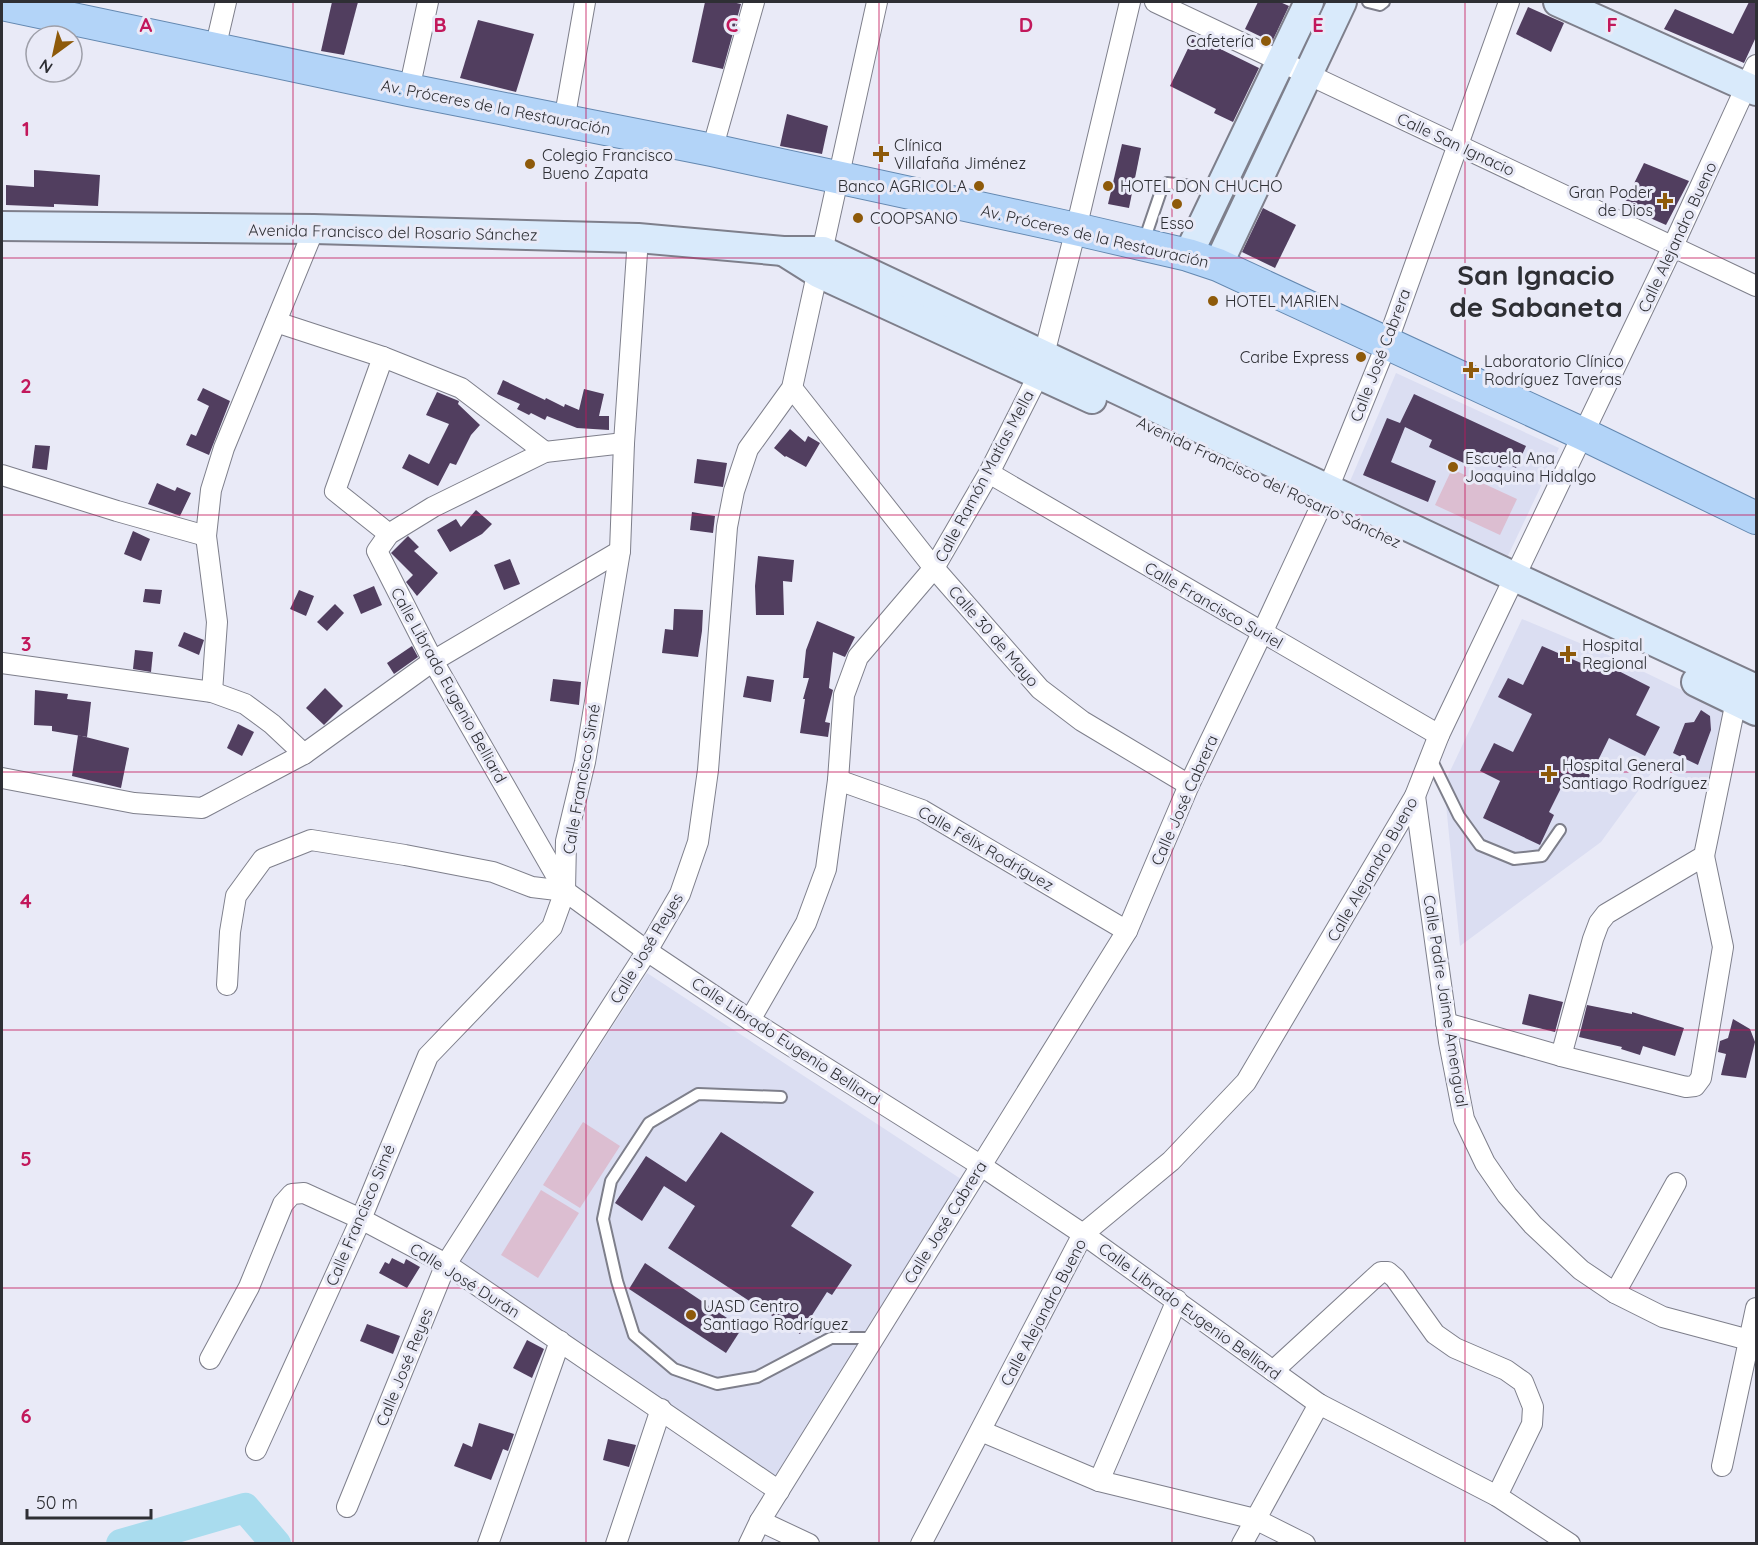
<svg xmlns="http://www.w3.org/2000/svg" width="1758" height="1545" font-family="Quicksand,sans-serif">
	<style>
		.built { fill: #dbdef2 }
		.green { fill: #dcbed1 }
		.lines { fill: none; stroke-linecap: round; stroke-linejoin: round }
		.river { stroke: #a9dcee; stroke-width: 30 }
		.building { fill: #513e5f }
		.lane-casing { stroke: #7e7f8b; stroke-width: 14 }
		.street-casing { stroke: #7e7f8b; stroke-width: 22 }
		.secondary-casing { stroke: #7e7f8b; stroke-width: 32 }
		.primary-casing { stroke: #6488b0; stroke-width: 34 }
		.lane { stroke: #fff; stroke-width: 10 }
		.street { stroke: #fff; stroke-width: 20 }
		.secondary { stroke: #d9eafb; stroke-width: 28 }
		.primary { stroke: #b3d4f8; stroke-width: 32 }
		.grid { fill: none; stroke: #c2185b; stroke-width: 1.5; stroke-opacity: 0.55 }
		.poi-dot { fill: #8e5a0a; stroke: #e9eaf7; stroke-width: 2 }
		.labels { text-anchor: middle; stroke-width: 6; stroke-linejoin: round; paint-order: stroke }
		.poi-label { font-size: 16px; fill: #2e2f34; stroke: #e9eaf7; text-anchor: start }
		.street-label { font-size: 16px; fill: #2e2f34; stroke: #e9eaf7 }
		.town-label { font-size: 28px; font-weight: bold; fill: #2e2f34; stroke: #e9eaf7 }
		.grid-label { font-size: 20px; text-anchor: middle; font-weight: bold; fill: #c2185b; stroke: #e9eaf7; stroke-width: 6; stroke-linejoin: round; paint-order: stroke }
	</style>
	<rect width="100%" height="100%" fill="#e9eaf7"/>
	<g class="built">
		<path d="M1396 373 1559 448 1505 562 1348 486Z"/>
		<path d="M1522 619 1613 657 1727 712 1704 791 1657 765 1601 842 1460 946 1444 784Z"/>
		<path d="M647 973 964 1181 778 1479 460 1262Z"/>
	</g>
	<g class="green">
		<path d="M1452 469 1517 499 1500 535 1435 505Z"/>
		<path d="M583 1122 620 1146 580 1208 543 1185Z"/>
		<path d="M541 1190 579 1213 538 1278 501 1255Z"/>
	</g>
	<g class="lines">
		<path class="river" d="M121 1544 245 1508 276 1544"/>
	</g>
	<g class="building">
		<path d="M332 2H358L344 55 321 51Z"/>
		<path d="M705 2H732L741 4 723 69 692 62Z"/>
		<path d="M1258 2H1280L1289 6 1272 42 1245 29Z"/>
		<path d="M1749 2H1756V37L1744 63 1664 29 1675 9 1733 34Z"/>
		<path d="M1528 7 1564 23 1551 52 1516 34Z"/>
		<path d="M478 20 534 34 516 92 460 78Z"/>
		<path d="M1194 36 1259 68 1233 122 1214 113 1216 109 1170 86Z"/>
		<path d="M787 114 828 126 822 154 780 146Z"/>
		<path d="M1122 144 1141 148 1129 208 1108 204Z"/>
		<path d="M1644 163 1689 181 1666 225 1623 206Z"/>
		<path d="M34 170 100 175 98 206 54 204V207L6 205V185L34 187Z"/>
		<path d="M1263 208 1296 225 1275 268 1242 252Z"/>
		<path d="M503 380 545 400 546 398 564 407 565 404 579 410 584 389 604 394 599 416H609V430L577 428 547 416 545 420 531 413 529 415 517 409 520 404 497 394Z"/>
		<path d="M203 388 230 401 209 455 186 445 191 434 196 436 209 406 197 400Z"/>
		<path d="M437 392 459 401 458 404 480 425 471 435 456 465 450 463 438 486 402 468 409 454 429 464 449 424 426 415Z"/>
		<path d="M1414 394 1526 446 1516 468 1504 462 1501 468 1471 454 1466 464 1429 447 1432 440 1405 427 1391 462 1436 481 1428 502 1363 475 1387 418 1400 423Z"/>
		<path d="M790 429 805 442 808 436 820 443 806 467 786 456 785 457 774 448Z"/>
		<path d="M35 445 50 446 47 470 32 468Z"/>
		<path d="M697 459 727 463 723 487 694 483Z"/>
		<path d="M157 483 175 491 177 487 191 493 180 516 148 504Z"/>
		<path d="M476 510 492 524 482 534 450 552 437 530 456 519 461 527Z"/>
		<path d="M692 512 715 516 713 533 690 530Z"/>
		<path d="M133 531 150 539 141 561 124 554Z"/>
		<path d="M408 536 419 547 414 551 438 573 417 596 406 582 413 575 391 553Z"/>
		<path d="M758 556 794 560 792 582 783 581 784 615H756L755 586Z"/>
		<path d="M510 559 520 584 504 590 494 565Z"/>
		<path d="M374 586 382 605 361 614 353 595Z"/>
		<path d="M145 589 162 590 160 604 143 602Z"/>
		<path d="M299 590 314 596 306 616 290 609Z"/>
		<path d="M335 604 344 613 327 631 317 622Z"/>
		<path d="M674 609 703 610 702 631 698 657 662 653 665 629 673 630Z"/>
		<path d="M817 621 855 637 845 657 833 652 829 688 833 690 825 722 830 723 828 737 800 733 805 699H803L809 678H803L806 650Z"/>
		<path d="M184 632 204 640 199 655 178 646Z"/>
		<path d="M412 646 418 657 394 674 387 663Z"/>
		<path d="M1542 646 1597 670 1601 662 1650 687 1636 715 1660 727 1645 756 1609 738 1585 787 1566 778 1549 812 1554 815 1540 845 1483 818 1500 781 1480 771 1494 743 1513 752 1532 714 1498 697 1508 678 1523 685Z"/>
		<path d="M135 650 153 652 151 672 133 669Z"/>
		<path d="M747 676 774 680 771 702 743 697Z"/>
		<path d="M553 679 581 682 579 705 550 701Z"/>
		<path d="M325 688 343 706 324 725 306 708Z"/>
		<path d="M35 690 68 694 67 699 91 702 87 737 52 731V726L34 725Z"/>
		<path d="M1701 710 1710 716 1711 730 1698 765 1673 753 1685 723 1694 722Z"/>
		<path d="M238 724 254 732 242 756 227 748Z"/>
		<path d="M78 735 129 748 121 788 72 776Z"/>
		<path d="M1529 994 1563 1002 1555 1032 1522 1024Z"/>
		<path d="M1587 1005 1632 1014V1012L1684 1028 1675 1056 1643 1046 1640 1055 1621 1049 1622 1047 1579 1037Z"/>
		<path d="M1733 1019 1750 1029 1755 1042 1746 1078 1721 1075 1726 1054 1718 1052 1720 1041 1728 1038Z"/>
		<path d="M721 1132 814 1192 791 1226 852 1265 832 1295 827 1292 800 1334 668 1248 695 1206 664 1186 642 1221 615 1203 646 1156 686 1182Z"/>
		<path d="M392 1258 404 1264 406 1259 420 1267 407 1288 379 1273 385 1262 389 1264Z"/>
		<path d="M645 1263 742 1328 726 1353 629 1289Z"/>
		<path d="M367 1324 400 1336 393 1354 360 1341Z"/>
		<path d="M527 1340 544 1349 532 1378 513 1368Z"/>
		<path d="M479 1423 514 1434 508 1451 503 1449 491 1480 454 1466 463 1443 472 1447Z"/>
		<path d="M608 1439 636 1445 629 1467 603 1460Z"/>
	</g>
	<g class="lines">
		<defs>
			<g id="lane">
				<path d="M1368 2 1380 5 1384 2"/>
				<path d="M1144 241 1162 188 1167 183 1219 189"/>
				<path d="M1430 757 1459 816 1480 845 1514 859 1542 856 1560 830"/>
				<path d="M781 1097 698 1094 649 1123 611 1181 603 1219 617 1281 634 1335 674 1369 717 1384 757 1377 831 1338H874"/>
			</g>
			<g id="street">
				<path d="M1155 2 1756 286"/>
				<path d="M215 49 226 2"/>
				<path d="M409 90 428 2"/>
				<path d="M564 121 585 2"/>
				<path d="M712 150 754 2"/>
				<path d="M276 322 383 357 461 388 545 452"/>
				<path d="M383 357 335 491 389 534"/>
				<path d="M792 388 934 568 1040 689 1082 721 1189 785"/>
				<path d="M624 443 545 452 433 507 389 534 377 551 433 661 565 891 647 951 750 1020 980 1165 1083 1234 1319 1404 1497 1496 1570 1544"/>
				<path d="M989 473 1439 735"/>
				<path d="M2 475 117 511 206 536"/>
				<path d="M2 663 212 692 245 704 272 724 304 754"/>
				<path d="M212 692 217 622 206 536 211 490 224 448 314 229"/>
				<path d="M2 778 134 803 202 808 304 754 433 661 620 551"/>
				<path d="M838 780 922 810 1127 931"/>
				<path d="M1415 796 1449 1042 1464 1119 1485 1163 1507 1195 1533 1225 1581 1270 1615 1293 1663 1317 1749 1340"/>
				<path d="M227 985 230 932 236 896 263 859 311 840 405 855 493 872 532 887 565 891"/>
				<path d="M750 1020 806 923 826 869 838 780 844 695 858 657 934 568 989 473 1039 374 1076 229 1130 2"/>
				<path d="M1446 1023 1561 1056 1686 1087 1695 1086 1701 1078 1723 947 1704 856"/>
				<path d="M1561 1056 1593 939 1599 923 1606 914 1704 856 1736 701"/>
				<path d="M1615 1293 1676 1183"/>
				<path d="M210 1359 249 1287 283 1204 292 1194 304 1193 361 1219 446 1264 779 1491"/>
				<path d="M1273 1371 1372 1280 1381 1272H1388L1395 1278 1435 1334 1455 1348 1506 1370 1523 1382 1533 1407 1532 1424 1497 1496"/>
				<path d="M981 1431 1099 1481 1255 1519 1305 1544"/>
				<path d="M256 1450 361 1219 428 1056 552 927 565 891 566 841 585 762 620 551 624 443 638 238"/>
				<path d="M1722 1466 1756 1308"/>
				<path d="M1099 1481 1177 1300"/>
				<path d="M347 1507 446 1264 647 951 680 894 698 842 708 770 727 527 734 491 748 449 792 388 877 2"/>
				<path d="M760 1521 809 1544"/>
				<path d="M488 1544 560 1341"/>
				<path d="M616 1544 661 1409"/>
				<path d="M749 1544 760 1521 1127 931 1189 785 1262 633 1321 506 1387 343 1509 2"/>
				<path d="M921 1544 1083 1234 1171 1161 1246 1082 1415 796 1439 735 1673 246 1756 65"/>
				<path d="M1242 1544 1319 1404"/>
			</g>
			<g id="secondary">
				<path d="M1558 2 1756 91"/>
				<path d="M2 226 314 229 638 238 783 251H823L1515 577 1756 689"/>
				<path d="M783 251 818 273 1092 399"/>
				<path d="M1188 255 1309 2"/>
				<path d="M1218 265 1342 2"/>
				<path d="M1696 682 1756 711"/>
			</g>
			<path id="primary" d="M2 4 409 90 712 150 1076 229 1188 255 1218 265 1583 434 1756 518"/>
		</defs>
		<use href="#lane" class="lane-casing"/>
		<use href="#street" class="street-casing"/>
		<use href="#secondary" class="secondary-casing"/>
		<use href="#primary" class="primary-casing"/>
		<use href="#lane" class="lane"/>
		<use href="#street" class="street"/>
		<use href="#secondary" class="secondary"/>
		<use href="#primary" class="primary"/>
	</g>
	<path class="grid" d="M293 2V1544M586 2V1544M879 2V1544M1172 2V1544M1465 2V1544M2 258H1756M2 515H1756M2 772H1756M2 1030H1756M2 1288H1756"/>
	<g class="poi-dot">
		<circle cx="1266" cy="41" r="6"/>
		<path d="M878 145h6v6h6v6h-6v6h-6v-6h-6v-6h6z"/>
		<circle cx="530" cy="164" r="6"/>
		<circle cx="979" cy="186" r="6"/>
		<circle cx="1108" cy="186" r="6"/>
		<path d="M1662 192h6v6h6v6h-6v6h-6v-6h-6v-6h6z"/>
		<circle cx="1177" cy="204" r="6"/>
		<circle cx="858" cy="218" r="6"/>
		<circle cx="1213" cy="301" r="6"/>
		<circle cx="1361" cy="357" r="6"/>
		<path d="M1468 361h6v6h6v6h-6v6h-6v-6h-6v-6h6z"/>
		<circle cx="1453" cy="467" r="6"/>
		<path d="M1565 645h6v6h6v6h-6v6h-6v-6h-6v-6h6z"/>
		<path d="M1546 765h6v6h6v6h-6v6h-6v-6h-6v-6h6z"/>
		<circle cx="691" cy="1315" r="6"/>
	</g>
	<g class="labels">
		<g class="poi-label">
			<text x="1254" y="47" text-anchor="end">Cafetería</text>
			<text x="894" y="151">Clínica<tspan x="894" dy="18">Villafaña Jiménez</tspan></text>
			<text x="542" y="161">Colegio Francisco<tspan x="542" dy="18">Bueno Zapata</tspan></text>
			<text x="967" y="192" text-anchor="end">Banco AGRICOLA</text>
			<text x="1120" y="192">HOTEL DON CHUCHO</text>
			<text x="1653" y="198" text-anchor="end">Gran Poder<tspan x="1653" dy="18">de Dios</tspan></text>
			<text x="870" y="224">COOPSANO</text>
			<text x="1177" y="229" text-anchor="middle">Esso</text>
			<text x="1225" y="307">HOTEL MARIEN</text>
			<text x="1349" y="363" text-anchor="end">Caribe Express</text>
			<text x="1484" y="367">Laboratorio Clínico<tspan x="1484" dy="18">Rodríguez Taveras</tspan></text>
			<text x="1465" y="464">Escuela Ana<tspan x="1465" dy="18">Joaquina Hidalgo</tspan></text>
			<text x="1582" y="651">Hospital<tspan x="1582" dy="18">Regional</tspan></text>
			<text x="1562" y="771">Hospital General<tspan x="1562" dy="18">Santiago Rodríguez</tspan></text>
			<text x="703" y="1312">UASD Centro<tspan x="703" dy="18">Santiago Rodríguez</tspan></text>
		</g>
		<g class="street-label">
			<text transform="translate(496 107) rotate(11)" y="6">Av. Próceres de la Restauración</text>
			<text transform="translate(1456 144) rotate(25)" y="6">Calle San Ignacio</text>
			<text transform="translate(393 232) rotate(1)" y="6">Avenida Francisco del Rosario Sánchez</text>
			<text transform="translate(1095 236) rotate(13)" y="6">Av. Próceres de la Restauración</text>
			<text transform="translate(1677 237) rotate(-65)" y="6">Calle Alejandro Bueno</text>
			<text transform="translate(1380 355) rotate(-69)" y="6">Calle José Cabrera</text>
			<text transform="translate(984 476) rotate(-62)" y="6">Calle Ramón Matías Mella</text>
			<text transform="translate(1269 482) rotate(25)" y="6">Avenida Francisco del Rosario Sánchez</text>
			<text transform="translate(1214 605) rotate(30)" y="6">Calle Francisco Suriel</text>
			<text transform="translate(994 636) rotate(49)" y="6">Calle 30 de Mayo</text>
			<text transform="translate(449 685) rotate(61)" y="6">Calle Librado Eugenio Belliard</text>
			<text transform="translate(581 779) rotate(-80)" y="6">Calle Francisco Simé</text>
			<text transform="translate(1184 800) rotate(-66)" y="6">Calle José Cabrera</text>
			<text transform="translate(986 848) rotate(30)" y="6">Calle Félix Rodríguez</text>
			<text transform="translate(1372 869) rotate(-60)" y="6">Calle Alejandro Bueno</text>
			<text transform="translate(646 948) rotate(-59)" y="6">Calle José Reyes</text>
			<text transform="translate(1446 1001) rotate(81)" y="6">Calle Padre Jaime Amengual</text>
			<text transform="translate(786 1041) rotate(33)" y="6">Calle Librado Eugenio Belliard</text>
			<text transform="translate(360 1215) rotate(-67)" y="6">Calle Francisco Simé</text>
			<text transform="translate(945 1222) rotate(-58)" y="6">Calle José Cabrera</text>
			<text transform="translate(465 1280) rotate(32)" y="6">Calle José Durán</text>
			<text transform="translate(1190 1311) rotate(36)" y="6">Calle Librado Eugenio Belliard</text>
			<text transform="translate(1043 1312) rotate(-62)" y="6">Calle Alejandro Bueno</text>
			<text transform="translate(404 1367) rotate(-68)" y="6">Calle José Reyes</text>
		</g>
		<g class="town-label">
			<text x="1536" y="285">San Ignacio<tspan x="1536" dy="32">de Sabaneta</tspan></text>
		</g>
	</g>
	<g class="grid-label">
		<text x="146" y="32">A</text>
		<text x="440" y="32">B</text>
		<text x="732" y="32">C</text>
		<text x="1026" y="32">D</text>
		<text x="1318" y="32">E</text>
		<text x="1612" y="32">F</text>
		<text x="26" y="136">1</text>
		<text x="26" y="393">2</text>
		<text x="26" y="651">3</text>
		<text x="26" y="908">4</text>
		<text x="26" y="1166">5</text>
		<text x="26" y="1423">6</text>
	</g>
	<rect width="1758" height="1545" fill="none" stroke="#2e2f34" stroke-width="6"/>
	<g transform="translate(54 54) rotate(213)"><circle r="28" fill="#e9eaf7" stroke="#9e9fa9" stroke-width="1.5"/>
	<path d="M0-4.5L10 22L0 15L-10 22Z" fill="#8e5a0a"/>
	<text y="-9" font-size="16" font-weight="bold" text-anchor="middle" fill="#2e2f34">N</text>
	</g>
	<path d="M27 1509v9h124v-9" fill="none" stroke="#2e2f34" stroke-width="3"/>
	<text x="36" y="1509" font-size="18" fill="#2e2f34" stroke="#e9eaf7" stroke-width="4.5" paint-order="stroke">50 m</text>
</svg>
